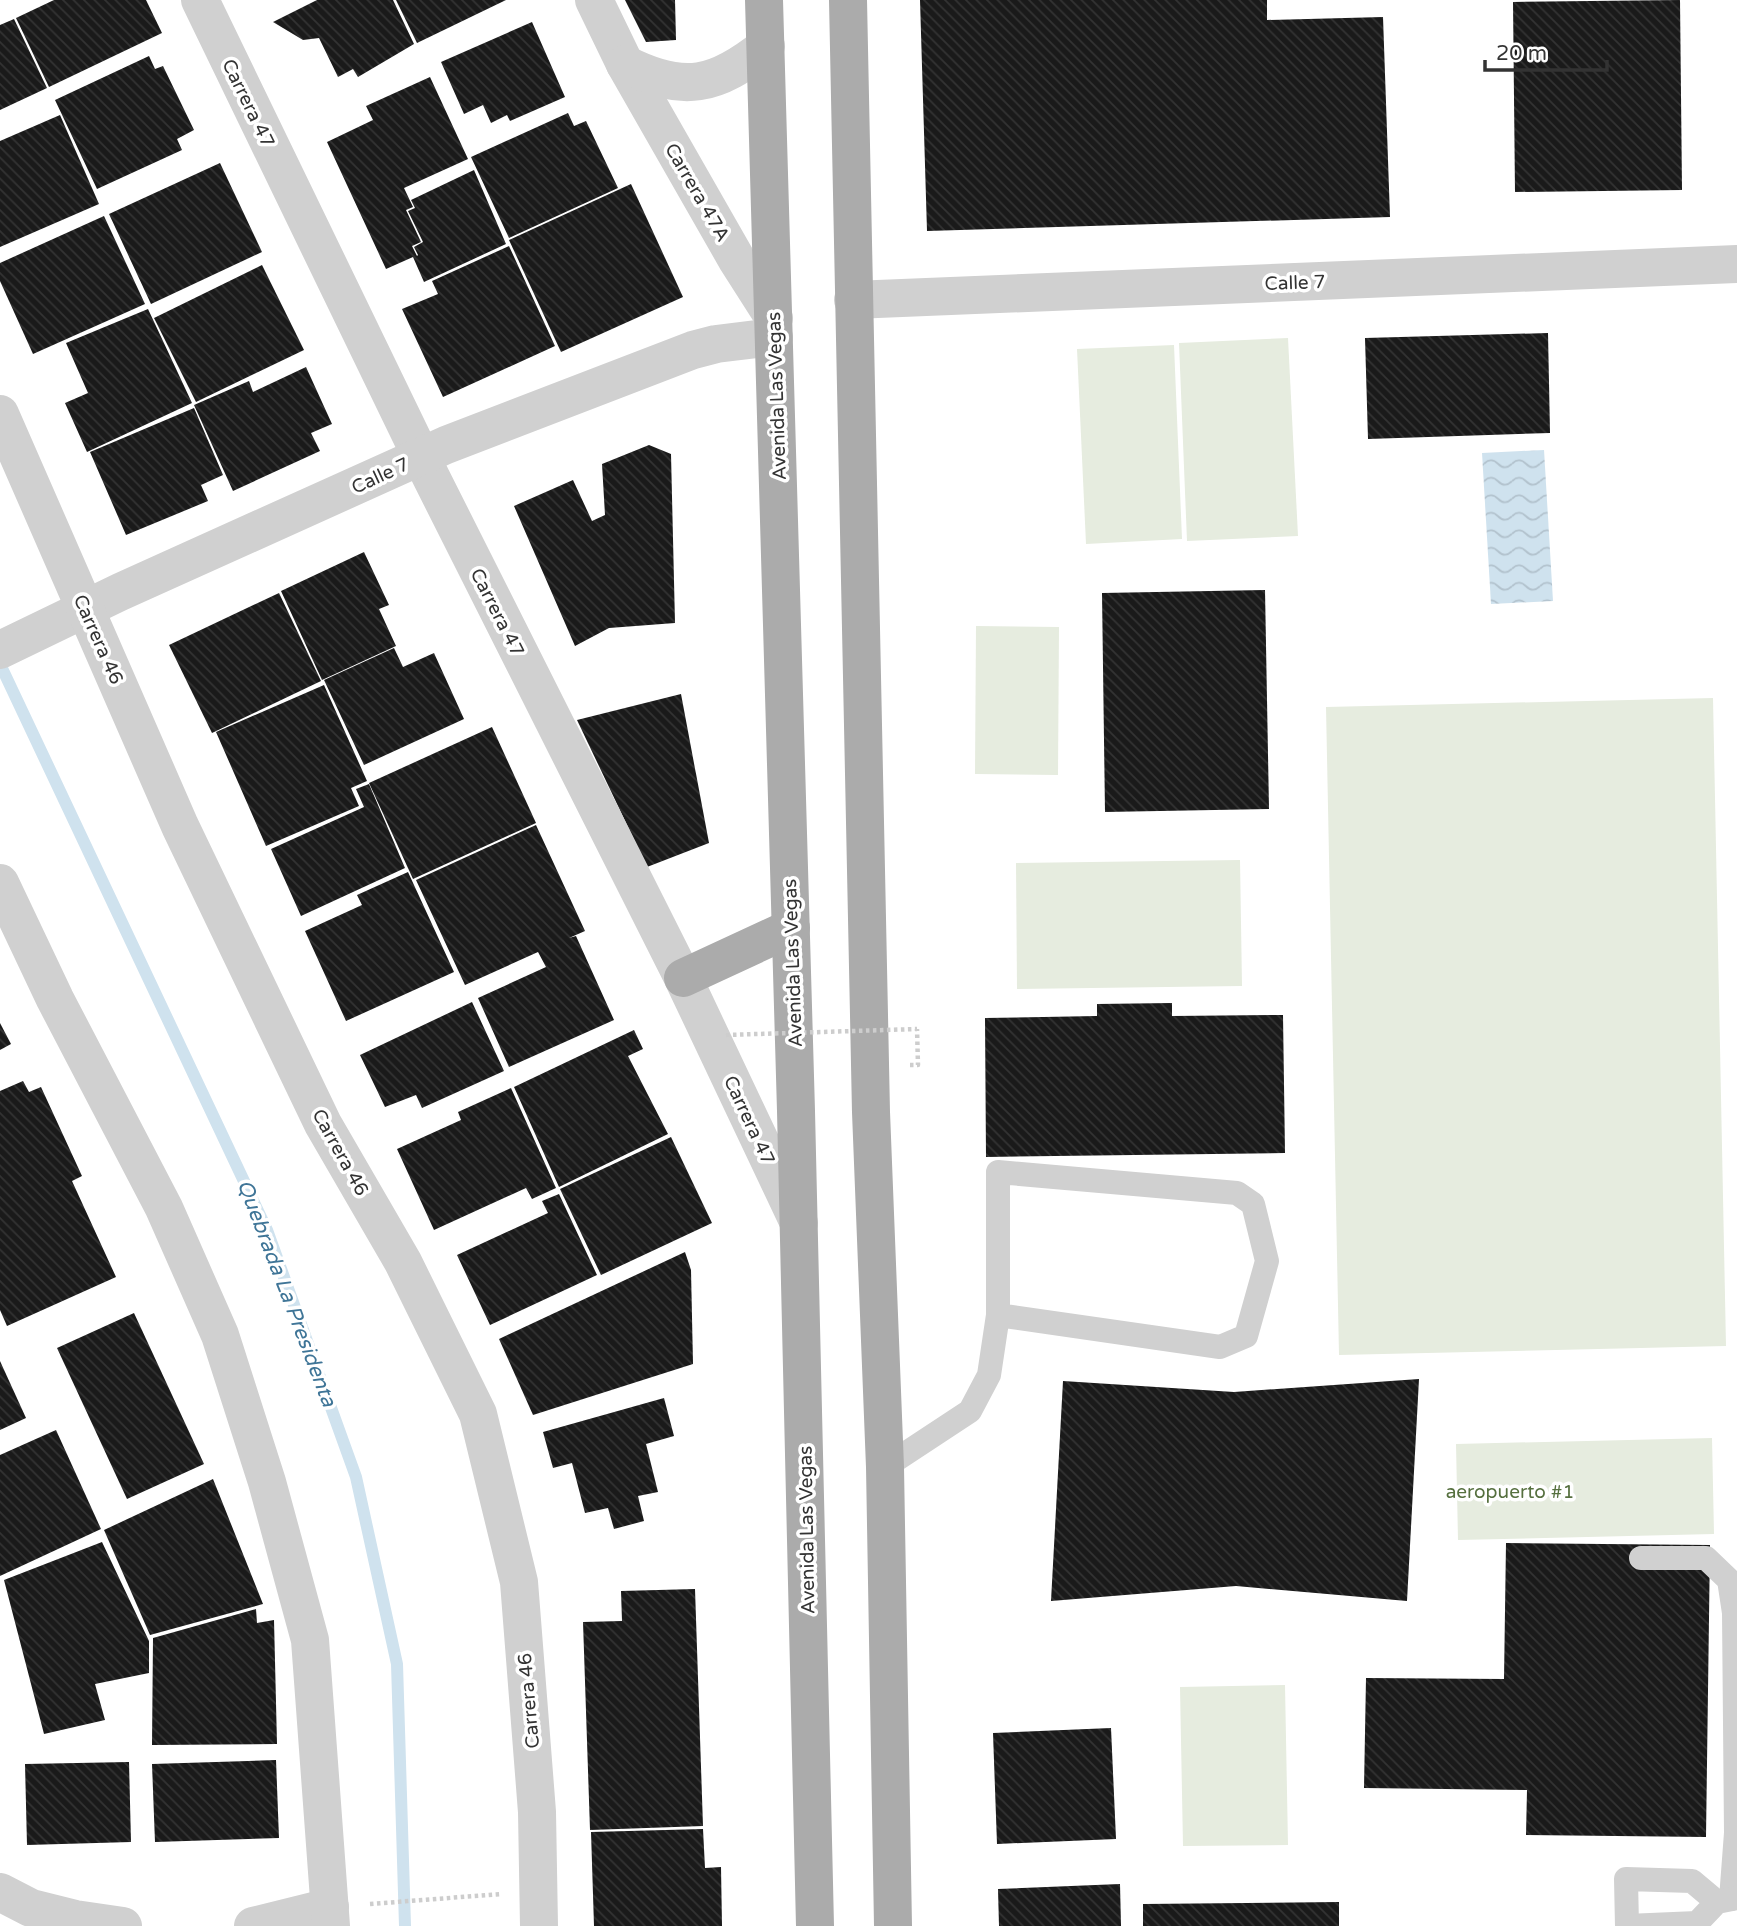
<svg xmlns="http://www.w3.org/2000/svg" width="1737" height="1926" font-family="'Varela Round',sans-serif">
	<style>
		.park { fill: #e6ecdf }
		.water { fill: url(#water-waves) }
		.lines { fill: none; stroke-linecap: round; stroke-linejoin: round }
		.stream { stroke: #cfe2ee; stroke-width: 12 }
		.building { fill: url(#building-back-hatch) }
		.path { stroke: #cdcdcd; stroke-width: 4.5; stroke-dasharray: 3.5 3.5; stroke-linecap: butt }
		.service { stroke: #d0d0d0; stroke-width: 24 }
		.minor { stroke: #d0d0d0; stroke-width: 38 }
		.tertiary { stroke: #d0d0d0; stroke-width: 38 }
		.primary { stroke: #ababab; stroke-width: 38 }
		.path-bridge { stroke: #cdcdcd; stroke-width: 4.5; stroke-dasharray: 3.5 3.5; stroke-linecap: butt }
		.labels { text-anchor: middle; stroke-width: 7; stroke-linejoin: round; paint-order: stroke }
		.street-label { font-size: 19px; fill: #333; stroke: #fff }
		.park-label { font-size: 19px; fill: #56703f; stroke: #fff }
		.water-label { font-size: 21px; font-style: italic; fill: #3f7597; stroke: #fff }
	</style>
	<defs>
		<pattern id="water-waves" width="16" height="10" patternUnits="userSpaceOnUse" patternTransform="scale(1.75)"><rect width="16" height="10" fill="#cfe2ee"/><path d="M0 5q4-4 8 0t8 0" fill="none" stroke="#b2c2cd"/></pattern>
		<pattern id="building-back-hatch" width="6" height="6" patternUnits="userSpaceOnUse" patternTransform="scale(1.75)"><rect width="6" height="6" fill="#1a1a1a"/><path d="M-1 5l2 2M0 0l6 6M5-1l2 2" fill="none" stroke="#333"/></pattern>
	</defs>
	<rect width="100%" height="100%" fill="#fff"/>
	<g class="park">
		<path d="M1288 338 1298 536 1187 541 1179 343Z"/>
		<path d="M1174 345 1182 539 1086 544 1077 349Z"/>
		<path d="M976 626 1059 627 1058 775 975 774Z"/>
		<path d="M1713 698 1726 1346 1339 1355 1326 707Z"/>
		<path d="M1240 860 1242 986 1017 989 1016 863Z"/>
		<path d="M1712 1438 1714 1534 1458 1540 1456 1444Z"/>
		<path d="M1285 1685 1288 1845 1183 1846 1180 1687Z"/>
	</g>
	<path class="water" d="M1544 450 1553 601 1491 604 1482 453Z"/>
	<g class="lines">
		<path class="stream" d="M0 664 267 1230 356 1477 397 1664 405 1926"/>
	</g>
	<g class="building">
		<path d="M54 0H146L162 33 49 87 16 18Z"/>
		<path d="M317 0H393L414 44 358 77 353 69 338 77 319 38 303 40 273 22Z"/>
		<path d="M396 0H506L417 43Z"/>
		<path d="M625 0H675L676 40 646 42Z"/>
		<path d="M920 0H1267V20L1383 17 1390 217 927 231Z"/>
		<path d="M1680 0 1682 190 1515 192 1513 2Z"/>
		<path d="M14 19 47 88 0 110V25Z"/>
		<path d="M532 22 565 97 510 121 507 115 491 123 483 105 464 114 441 62Z"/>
		<path d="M149 56 155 69 163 66 194 130 177 139 182 150 97 189 55 100Z"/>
		<path d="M430 77 468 159 404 188 413 207 406 210 421 242 412 246 417 256 418 255 414 247 423 242 408 211 415 208 411 200 474 170 506 244 424 282 413 257 386 269 327 142 373 120 366 106Z"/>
		<path d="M568 113 574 126 586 121 618 188 509 238 471 157Z"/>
		<path d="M60 115 99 204 0 247V141Z"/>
		<path d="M220 163 262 252 151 304 109 214Z"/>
		<path d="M631 184 683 297 561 352 509 240Z"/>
		<path d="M104 216 145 304 33 354 0 281V263Z"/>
		<path d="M509 246 555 346 443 397 402 309 438 294 432 281Z"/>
		<path d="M262 265 304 350 196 402 154 318Z"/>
		<path d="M148 309 192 403 87 452 65 403 88 393 66 343Z"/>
		<path d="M1548 333 1550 433 1368 439 1365 338Z"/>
		<path d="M306 367 332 424 311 433 320 451 233 491 194 405 249 381 253 392Z"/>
		<path d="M194 408 223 475 201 485 208 501 126 535 90 452Z"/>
		<path d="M649 445 671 454 675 623 609 628 575 646 514 506 573 480 592 521 605 515 602 464Z"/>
		<path d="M364 552 389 605 379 609 396 646 322 680 281 591Z"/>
		<path d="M1265 590 1269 809 1105 812 1102 593Z"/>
		<path d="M279 593 321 681 212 733 169 645Z"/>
		<path d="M394 648 403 667 434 653 464 719 364 765 324 680Z"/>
		<path d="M324 685 367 781 351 788 359 806 266 846 216 732Z"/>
		<path d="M681 694 709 843 647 867 577 720Z"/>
		<path d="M492 727 536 823 413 879 369 783Z"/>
		<path d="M369 784 405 868 301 916 271 849 364 807 356 789Z"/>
		<path d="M536 825 585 931 569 938 576 936 614 1020 509 1067 478 998 546 967 538 952 465 985 416 880Z"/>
		<path d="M408 872 454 972 346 1021 305 931 362 905 357 895Z"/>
		<path d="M472 1002 504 1071 422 1108 416 1095 385 1107 360 1055Z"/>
		<path d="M1172 1003V1016L1283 1015 1285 1153 986 1157 985 1018 1097 1016V1004Z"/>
		<path d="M0 1023 11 1044 0 1050Z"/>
		<path d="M634 1030 643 1049 628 1056 668 1134 559 1187 514 1087Z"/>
		<path d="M23 1081 29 1092 41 1087 82 1176 72 1181 116 1277 7 1326 0 1310V1091Z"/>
		<path d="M511 1088 556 1188 532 1199 526 1188 434 1230 397 1149 461 1120 458 1112Z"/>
		<path d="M671 1137 712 1223 601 1275 560 1189Z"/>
		<path d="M559 1194 597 1275 490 1325 457 1255 548 1213 542 1201Z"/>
		<path d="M685 1252 691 1270 693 1364 533 1415 499 1339Z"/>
		<path d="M134 1313 204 1464 127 1499 57 1348Z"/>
		<path d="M0 1361 26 1418 0 1430Z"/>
		<path d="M1419 1379 1407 1601 1236 1586 1051 1601 1063 1381 1234 1392Z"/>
		<path d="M664 1398 674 1436 646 1444 658 1492 638 1496 644 1521 614 1529 608 1508 585 1513 572 1463 553 1468 543 1432Z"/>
		<path d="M56 1430 101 1529 0 1576V1455Z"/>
		<path d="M213 1479 263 1604 150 1635 104 1530Z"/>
		<path d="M102 1542 149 1641V1673L95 1684 105 1720 44 1734 4 1580Z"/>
		<path d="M1506 1543 1710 1545 1706 1837 1526 1835 1527 1790 1364 1788 1366 1678 1504 1679Z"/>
		<path d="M695 1589 703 1826 590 1830 583 1622 622 1621 621 1591Z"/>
		<path d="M256 1609 257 1623 274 1620 277 1744 152 1745 153 1638Z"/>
		<path d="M1111 1728 1116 1839 997 1844 993 1733Z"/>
		<path d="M276 1760 279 1838 155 1842 152 1764Z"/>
		<path d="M129 1762 131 1842 27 1845 25 1764Z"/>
		<path d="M703 1829 705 1868 721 1867 722 1926H594L591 1832Z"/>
		<path d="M1120 1884 1121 1926H999L998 1889Z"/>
		<path d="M1339 1902V1926H1143V1904Z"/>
	</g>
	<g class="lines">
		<g class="path">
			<path d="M910 1065H918L917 1029"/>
			<path d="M370 1904 501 1894"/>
		</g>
		<g class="service">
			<path d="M885 1467 970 1411 989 1375 998 1315V1172L1237 1193 1253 1204 1267 1261 1246 1336 1220 1347 998 1315"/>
			<path d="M1641 1558H1706L1729 1580 1734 1613 1736 1833 1731 1899"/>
			<path d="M1717 1902 1692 1881 1626 1879 1627 1926 1697 1923 1717 1902 1737 1898"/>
		</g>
		<g class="minor">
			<path d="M200 0 431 477 683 978 799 1223"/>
			<path d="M594 0 625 64 737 260 774 318"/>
			<path d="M625 64C684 94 716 86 766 46"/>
			<path d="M853 300 1737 264"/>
			<path d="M0 650 120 592 446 445 693 350 716 344 774 337"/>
			<path d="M0 1892 31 1908 75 1919 123 1926"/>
			<path d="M253 1926 330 1907"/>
		</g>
		<g class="tertiary">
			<path d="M0 414 180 826 323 1124 403 1262 478 1414 519 1582 537 1812 539 1926"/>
			<path d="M0 883 55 999 164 1208 220 1335 267 1482 310 1640 331 1926"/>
		</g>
		<g class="primary">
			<path d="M764 0 796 1111 815 1926"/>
			<path d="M848 0 871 1112 885 1467 893 1926"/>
			<path d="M683 978 791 928"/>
		</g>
		<path class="path-bridge" d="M726 1035 917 1029"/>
	</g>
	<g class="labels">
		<g class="street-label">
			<text transform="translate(249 103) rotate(64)" y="7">Carrera 47</text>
			<text transform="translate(698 192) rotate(60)" y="7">Carrera 47A</text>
			<text transform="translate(1295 282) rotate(-2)" y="7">Calle 7</text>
			<text transform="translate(776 396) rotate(-92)" y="7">Avenida Las Vegas</text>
			<text transform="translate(380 475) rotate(-25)" y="7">Calle 7</text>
			<text transform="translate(498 612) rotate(63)" y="7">Carrera 47</text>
			<text transform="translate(99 639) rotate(66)" y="7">Carrera 46</text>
			<text transform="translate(792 963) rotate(-92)" y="7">Avenida Las Vegas</text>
			<text transform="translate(750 1120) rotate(65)" y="7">Carrera 47</text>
			<text transform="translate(341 1152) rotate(61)" y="7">Carrera 46</text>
			<text transform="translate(806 1530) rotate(-91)" y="7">Avenida Las Vegas</text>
			<text transform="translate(528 1701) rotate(-95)" y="7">Carrera 46</text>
		</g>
		<g class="park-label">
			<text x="1510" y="1498">aeropuerto #1</text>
		</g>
		<g class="water-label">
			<text transform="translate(287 1293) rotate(69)" y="7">Quebrada La Presidenta</text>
		</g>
	</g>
	<path d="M1485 60v10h122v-10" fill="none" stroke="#333333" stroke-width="3.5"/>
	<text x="1496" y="60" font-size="21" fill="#333333" stroke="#ffffff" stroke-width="5" paint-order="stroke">20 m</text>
</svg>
